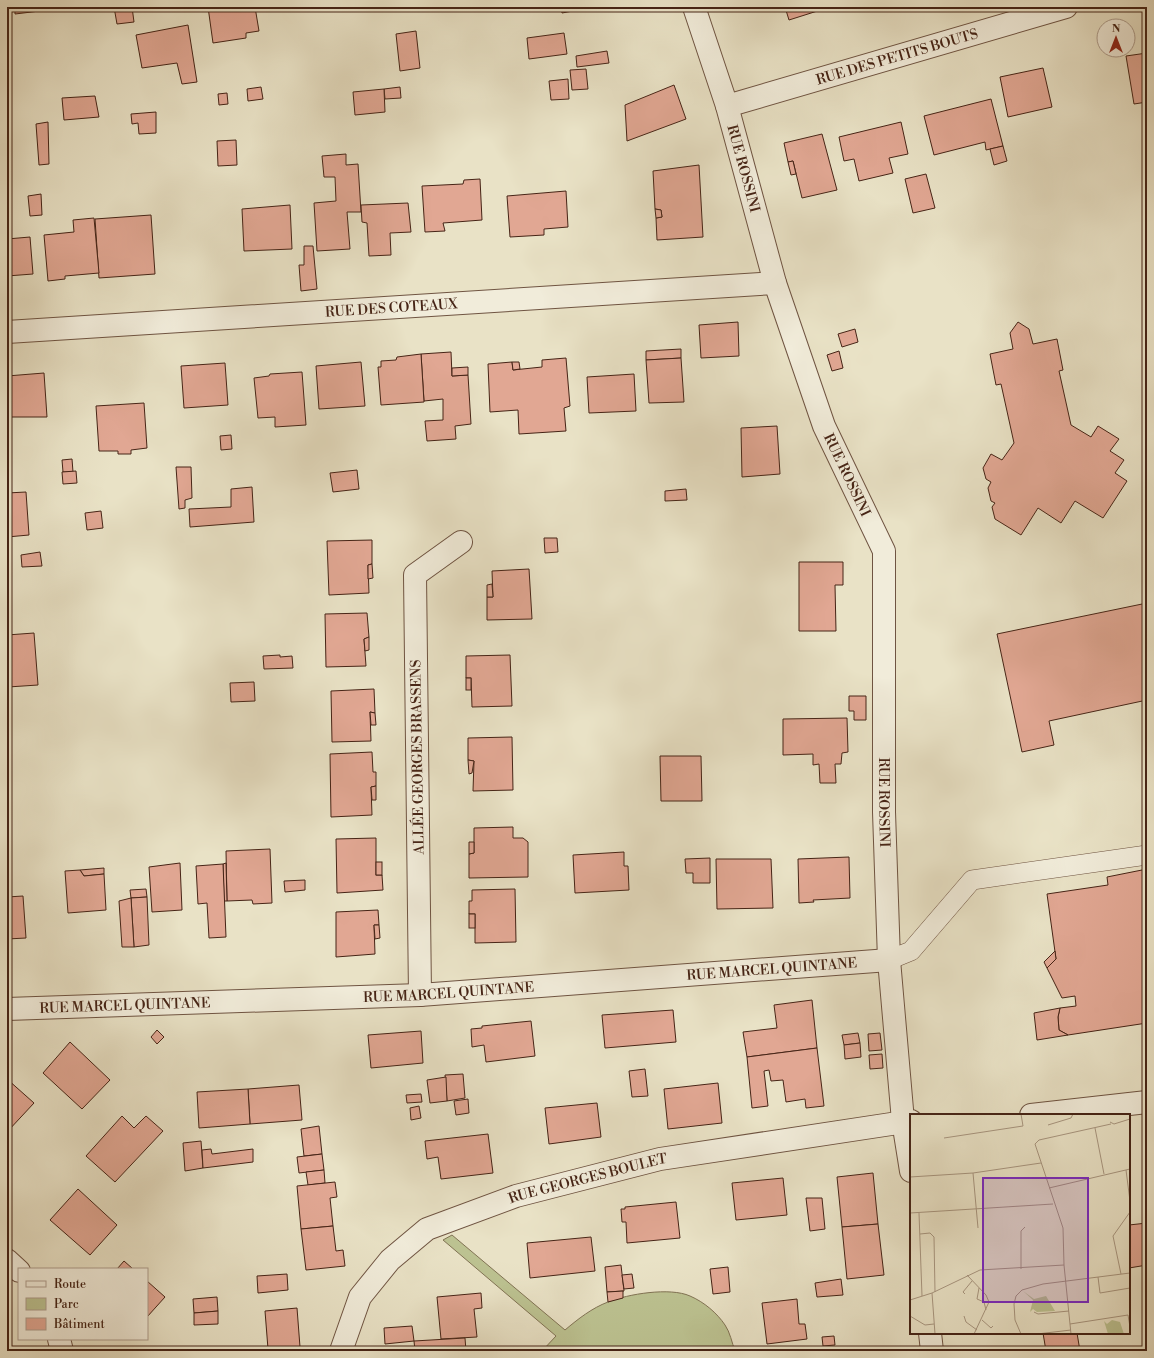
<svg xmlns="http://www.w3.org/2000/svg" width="1154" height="1358" font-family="'Libre Bodoni',serif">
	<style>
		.green { fill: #bcc291; stroke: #817354 }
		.building { fill: #e1a793; stroke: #462416 }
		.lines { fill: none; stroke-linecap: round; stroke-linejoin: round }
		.lane-casing { stroke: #6f5442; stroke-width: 20 }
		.street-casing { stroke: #6f5442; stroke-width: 24 }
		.lane { stroke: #f1ecda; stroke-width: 19 }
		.street { stroke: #f1ecda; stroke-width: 22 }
		.labels { text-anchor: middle; stroke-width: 3.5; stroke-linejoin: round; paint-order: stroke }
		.street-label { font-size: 14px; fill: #462416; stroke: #f1ecda }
		.inset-road { fill: none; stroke: #a89680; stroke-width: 1 }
		.view { fill: #7b2cbf; fill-opacity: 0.15; stroke: #7b2cbf; stroke-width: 2 }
		.inset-edge { fill: none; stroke: #462416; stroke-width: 2 }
	</style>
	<rect width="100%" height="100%" fill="#e9e2c6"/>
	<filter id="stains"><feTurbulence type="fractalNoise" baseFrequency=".005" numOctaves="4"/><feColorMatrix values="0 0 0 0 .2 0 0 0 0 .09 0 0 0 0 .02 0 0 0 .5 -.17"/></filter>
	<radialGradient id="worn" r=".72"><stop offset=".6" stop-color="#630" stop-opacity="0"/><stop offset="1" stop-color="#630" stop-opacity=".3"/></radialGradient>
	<path class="green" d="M452 1235 565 1330C578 1319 592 1308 608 1302 628 1294 670 1287 690 1296 704 1302 717 1313 725 1325 730 1332 732 1343 735 1351H542L556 1336 443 1240Z"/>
	<g class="building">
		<path d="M15 7H56V9L15 14Z"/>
		<path d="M114 7H132L134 22 117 24Z"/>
		<path d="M208 7H255L259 31 246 33V38L213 43Z"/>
		<path d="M561 7H594L562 13Z"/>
		<path d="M785 7H830L789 20Z"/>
		<path d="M188 25 197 82 182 84 177 63 142 68 136 35Z"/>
		<path d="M416 31 420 68 400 71 396 34Z"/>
		<path d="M564 33 567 54 529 59 527 38Z"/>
		<path d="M607 51 609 63 577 67 576 56Z"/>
		<path d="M1147 53V102L1134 104 1126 56Z"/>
		<path d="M1043 68 1052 107 1008 117 1000 77Z"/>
		<path d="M586 69 588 89 572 90 570 70Z"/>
		<path d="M568 79 569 99 551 100 549 81Z"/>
		<path d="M674 85 686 119 627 141 625 105Z"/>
		<path d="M261 87 263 99 248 101 247 89Z"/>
		<path d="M400 87 401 98 385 99 384 89Z"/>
		<path d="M384 89 385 112 355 115 353 92Z"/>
		<path d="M227 93 228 104 219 105 218 94Z"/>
		<path d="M95 96 99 117 64 120 62 98Z"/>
		<path d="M991 99 1003 146 986 150 985 142 934 155 924 116Z"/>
		<path d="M156 112V133L139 134 138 123 132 124 131 114Z"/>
		<path d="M48 122 49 164 39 165 36 124Z"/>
		<path d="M901 122 908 154 889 158 893 173 859 181 854 159 844 161 839 137Z"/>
		<path d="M822 134 837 190 802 198 793 161 788 162 784 143Z"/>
		<path d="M236 140 237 165 218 166 217 141Z"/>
		<path d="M1003 146 1007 161 994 165 990 149Z"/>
		<path d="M346 154V165L358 164 361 212H347L350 249 317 251 314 203 336 201 335 177H324L322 156Z"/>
		<path d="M793 161 796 174 791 175 788 162Z"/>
		<path d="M699 165 703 237 657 240 656 218 662 217 661 210 655 209 653 171Z"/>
		<path d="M926 174 935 208 913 213 905 179Z"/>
		<path d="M480 179 482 220 443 223 445 231 425 232 422 186 463 184 464 180Z"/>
		<path d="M566 191 568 227 544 229V235L510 237 507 196Z"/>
		<path d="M41 194 42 215 30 216 28 196Z"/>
		<path d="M408 203 411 232 390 233 391 255 369 256 367 223 362 222 361 205Z"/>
		<path d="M290 205 292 249 244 251 242 209Z"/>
		<path d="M655 209 661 210 662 217 656 218Z"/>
		<path d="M151 215 155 274 99 278 95 219Z"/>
		<path d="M94 218 99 273 65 276V279L48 281 44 235 74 232 73 220Z"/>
		<path d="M30 237 33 274 7 276V239Z"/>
		<path d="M304 246H313L317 289 301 291 299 265H304Z"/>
		<path d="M738 322 739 356 701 358 699 325Z"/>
		<path d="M1018 322 1029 329 1033 344 1057 339 1063 370 1059 371 1071 425 1091 437 1098 426 1119 439 1110 451 1124 460 1115 473 1127 481 1103 518 1075 501 1061 523 1038 508 1021 535 995 519 992 507 995 503 991 501 988 488 991 482 986 479 983 468 991 454 1002 460 1014 443 1001 384 996 385 990 354 1013 349 1010 333Z"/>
		<path d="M855 329 858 342 842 347 838 334Z"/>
		<path d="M681 349V358L646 360V351Z"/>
		<path d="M839 351 843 368 832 371 827 355Z"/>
		<path d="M451 352 452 376 468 375 471 424 455 426 456 439 427 441 425 421 443 420V399L424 401 421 354Z"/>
		<path d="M421 354 424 402 381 405 378 367H381V361L396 360 397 357Z"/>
		<path d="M566 358 570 406 564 408 566 431 519 434 518 410 490 412 488 364 512 362 513 370 542 367V360Z"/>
		<path d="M681 358 684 402 649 403 646 360Z"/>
		<path d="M361 362 365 406 319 409 316 366Z"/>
		<path d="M512 362H519L520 369 513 370Z"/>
		<path d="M225 363 228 405 184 408 181 366Z"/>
		<path d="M468 367V375L452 376V368Z"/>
		<path d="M302 372 306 425 275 427V417L258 418 254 378 269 376 270 374Z"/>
		<path d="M44 373 47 417H9L7 419V376Z"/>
		<path d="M634 374 636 411 589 413 587 377Z"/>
		<path d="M144 403 147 448 131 450V454H118V451H99L96 406Z"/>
		<path d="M7 419H8L9 434 7 435Z"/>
		<path d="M777 426 780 474 742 477 741 428Z"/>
		<path d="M231 435 232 449 221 450 220 436Z"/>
		<path d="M72 459 73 472H63L62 460Z"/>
		<path d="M176 467H191L192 498 185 500V508L179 509Z"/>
		<path d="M357 470 359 489 333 492 330 473Z"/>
		<path d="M76 471 77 483 63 484 62 472Z"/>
		<path d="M252 487 254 522 190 527 189 509 231 507V489Z"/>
		<path d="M686 489 687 500 665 501V491Z"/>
		<path d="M26 492 29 535 7 537V493Z"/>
		<path d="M101 511 103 528 87 530 85 513Z"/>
		<path d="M544 538H557L558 552 545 553Z"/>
		<path d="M372 540V564L368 565 369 593 329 595 327 541Z"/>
		<path d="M40 552 42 566 22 567 21 555Z"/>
		<path d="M799 562H843V585H835L836 631H799Z"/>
		<path d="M372 564 373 578 368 579V565Z"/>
		<path d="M529 569 532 619 487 620V597H493L492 571Z"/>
		<path d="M492 584 493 597H487V585Z"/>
		<path d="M1147 603V700L1049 721 1054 745 1022 752 997 634Z"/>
		<path d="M367 613 369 637 364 639 366 666 326 667 325 614Z"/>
		<path d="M34 633 38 685 8 687 7 635Z"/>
		<path d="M369 637V650L365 651 364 639Z"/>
		<path d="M280 655V657L292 656 293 668 264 669 263 656Z"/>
		<path d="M510 655 512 706 472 707 471 678H466V656Z"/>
		<rect x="466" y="678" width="5" height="12"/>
		<path d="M254 682 255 701 231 702 230 683Z"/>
		<path d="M374 689 375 713 370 712 371 741 332 742 331 691Z"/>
		<path d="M849 696H866V720H854V711H849Z"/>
		<path d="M370 712 375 713 376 725H371Z"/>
		<path d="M847 718 848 752 842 753 841 764H835L836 783H820L819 764 813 765V754L783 755V719Z"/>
		<path d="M512 737 513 790 473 791 474 761 468 760V738Z"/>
		<path d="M372 752 373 772H376V786L371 787 372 815 331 817 330 754Z"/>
		<path d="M660 756H701L702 801H661Z"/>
		<path d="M468 760 474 761 472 773 469 774Z"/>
		<path d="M376 786V800H372L371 787Z"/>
		<path d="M513 827V838H523L528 842V877L469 878V854L474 853V828Z"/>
		<path d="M376 838V875H382L383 890 337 893 336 839Z"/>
		<path d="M469 842H474V853L469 854Z"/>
		<path d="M270 849 272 903 253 904 252 900 227 901 226 851Z"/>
		<path d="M624 852V866H628L629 890 575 893 573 855Z"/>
		<path d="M849 857 850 898 813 900 814 902 799 903 798 859Z"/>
		<path d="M710 858V883H693V873H686L685 859Z"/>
		<path d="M716 859H771L773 908 717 909Z"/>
		<rect x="376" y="862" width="6" height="13"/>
		<path d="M180 863 182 910 152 912 149 867Z"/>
		<path d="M226 863 227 901H224L223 864Z"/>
		<path d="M223 864 226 937 209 938 207 903 198 904 196 866Z"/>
		<path d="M104 868V874L84 876 80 870Z"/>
		<path d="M1147 869V1023L1068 1035 1059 1030 1058 1017 1060 1008 1076 1006 1075 996 1062 998 1047 968 1056 959 1047 894 1108 885 1107 877Z"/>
		<path d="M80 870 84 876 104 874 106 910 68 913 65 871Z"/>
		<path d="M305 880V890L285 892 284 881Z"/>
		<path d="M146 889 147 897 131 898 130 890Z"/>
		<path d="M515 889 516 942 475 943V914H469V901H472V890Z"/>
		<path d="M23 896 26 938 7 939V897Z"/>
		<path d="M147 897 149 945 134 947 131 898Z"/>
		<path d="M131 898 134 947H122L119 901Z"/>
		<path d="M378 910 379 925H374L375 954 336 957V912Z"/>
		<rect x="469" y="914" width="6" height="14"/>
		<path d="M374 925H379L380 938 375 939Z"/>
		<path d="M1055 951 1056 959 1047 968 1044 962Z"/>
		<path d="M812 1000 817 1048 747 1057 743 1032 777 1028 774 1005Z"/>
		<path d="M1060 1008 1058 1017 1059 1030 1068 1035 1037 1040 1034 1013Z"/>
		<path d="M673 1010 676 1042 605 1048 602 1015Z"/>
		<path d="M531 1021 535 1056 486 1062 484 1045 472 1047 471 1029 482 1028V1026Z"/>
		<path d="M157 1030 164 1037 157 1044 151 1037Z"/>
		<path d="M421 1031 423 1063 371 1068 368 1035Z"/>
		<path d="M858 1033 860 1043 844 1045 842 1035Z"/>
		<path d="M880 1033 882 1050 869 1051 868 1034Z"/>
		<path d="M70 1042 110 1080 82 1109 43 1073Z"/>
		<path d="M860 1043 861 1057 845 1059 844 1045Z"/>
		<path d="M817 1048 824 1106 806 1108 805 1099 786 1102 783 1080 771 1081 769 1070 764 1071 768 1106 752 1108 747 1057Z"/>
		<path d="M882 1054 883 1068 870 1069 869 1055Z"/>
		<path d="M645 1069 648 1096 632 1097 629 1071Z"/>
		<path d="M463 1074 465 1098 447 1101 445 1075Z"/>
		<path d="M446 1077 447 1101 430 1103 427 1080Z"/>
		<path d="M7 1079 34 1103 7 1132Z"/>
		<path d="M718 1083 722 1123 668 1129 664 1089Z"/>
		<path d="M299 1085 302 1120 250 1124 248 1089Z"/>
		<path d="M248 1089 250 1124 199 1128 197 1092Z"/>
		<path d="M421 1094 422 1102 407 1103 406 1095Z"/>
		<path d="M468 1099 469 1113 456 1115 454 1101Z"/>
		<path d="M597 1103 601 1137 549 1144 545 1108Z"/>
		<path d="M419 1106 421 1118 411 1120 410 1108Z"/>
		<path d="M122 1116 134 1128 146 1116 163 1131 115 1182 86 1156Z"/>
		<path d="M319 1126 322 1154 304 1156 301 1129Z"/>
		<path d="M488 1134 493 1173 441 1179 438 1157 427 1159 425 1141Z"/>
		<path d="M201 1141 203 1168 185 1171 183 1143Z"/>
		<path d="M211 1149 212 1154 253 1149V1162L203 1168 202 1150Z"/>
		<path d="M322 1154 324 1170 299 1173 297 1157Z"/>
		<path d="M324 1170 325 1183 308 1185 306 1172Z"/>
		<path d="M873 1173 878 1224 842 1227 837 1177Z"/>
		<path d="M783 1178 787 1215 736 1220 732 1183Z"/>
		<path d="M335 1182 337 1197 330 1198 333 1226 301 1229 297 1186Z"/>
		<path d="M78 1189 117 1225 90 1255 50 1220Z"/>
		<path d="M806 1198H822L825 1229 810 1231Z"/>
		<path d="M676 1202 680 1238 627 1243 626 1222H622L621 1209H625V1207Z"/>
		<path d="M1147 1223V1265L1129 1268V1225Z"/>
		<path d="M878 1224 884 1275 847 1279 842 1227Z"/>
		<path d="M333 1226 336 1251 343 1250 345 1266 306 1270 301 1229Z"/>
		<path d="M591 1237 595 1271 530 1278 527 1243Z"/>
		<path d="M124 1261 133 1269H117Z"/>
		<path d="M621 1265 624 1291 607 1292 605 1267Z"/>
		<path d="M728 1267 730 1292 713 1294 710 1269Z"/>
		<path d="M287 1274 288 1290 258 1293 257 1276Z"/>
		<path d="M632 1274 634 1288 624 1289 622 1275Z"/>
		<path d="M841 1279 843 1295 817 1297 815 1283Z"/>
		<path d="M147 1281 165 1297 147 1317Z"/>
		<path d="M623 1291V1298L608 1302 607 1292Z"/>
		<path d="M481 1293 482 1308 474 1309 477 1337 441 1339 437 1297Z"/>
		<path d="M217 1297 218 1311 194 1313 193 1299Z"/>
		<path d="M797 1299 799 1324H805L807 1339 767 1344 762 1303Z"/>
		<path d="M297 1308 300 1347 268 1349 265 1311Z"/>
		<path d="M218 1311V1324L194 1325V1313Z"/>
		<path d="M412 1326 414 1341 385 1344 384 1328Z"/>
		<path d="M1043 1333H1077L1080 1351H1046Z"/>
		<path d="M834 1336 835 1345 823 1346 822 1337Z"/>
		<path d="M465 1338 466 1351H415L414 1341Z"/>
		<path d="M300 1347V1351H268V1349Z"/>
	</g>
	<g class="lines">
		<defs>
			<path id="lane" d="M889 960 911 951 972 880 1147 855"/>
			<g id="street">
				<path id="s1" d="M694 7 727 106 775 283 824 426 884 551V812L889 960 903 1121 911 1171"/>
				<path id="s2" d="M727 106 1066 7"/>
				<path id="s3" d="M7 332 775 283"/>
				<path d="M420 995 415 575 461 542"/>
				<path id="s4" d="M7 1009 420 995 889 960"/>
				<path d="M1031 1115 1147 1102"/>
				<path d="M7 1260 19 1271"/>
				<path d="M930 1333 932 1351"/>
				<path d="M59 1339 62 1351"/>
				<path id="s5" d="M341 1351 360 1297 390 1260 427 1229 516 1196 660 1159 911 1121"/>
			</g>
		</defs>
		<use href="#lane" class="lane-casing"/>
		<use href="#street" class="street-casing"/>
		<use href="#lane" class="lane"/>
		<use href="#street" class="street"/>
	</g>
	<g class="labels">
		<g class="street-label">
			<text dy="5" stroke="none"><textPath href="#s2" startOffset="177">RUE DES PETITS BOUTS</textPath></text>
			<text dy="5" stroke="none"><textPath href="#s1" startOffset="169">RUE ROSSINI</textPath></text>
			<text dy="5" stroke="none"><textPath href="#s3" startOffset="385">RUE DES COTEAUX</textPath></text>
			<text dy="5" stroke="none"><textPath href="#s1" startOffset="493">RUE ROSSINI</textPath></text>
			<text transform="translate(417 757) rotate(-91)" y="5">ALLÉE GEORGES BRASSENS</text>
			<text dy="5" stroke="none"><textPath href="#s1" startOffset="829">RUE ROSSINI</textPath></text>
			<text dy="5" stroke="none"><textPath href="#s4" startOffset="766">RUE MARCEL QUINTANE</textPath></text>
			<text dy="5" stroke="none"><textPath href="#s4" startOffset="442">RUE MARCEL QUINTANE</textPath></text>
			<text dy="5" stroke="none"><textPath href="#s4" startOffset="118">RUE MARCEL QUINTANE</textPath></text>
			<text dy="5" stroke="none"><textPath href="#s5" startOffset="322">RUE GEORGES BOULET</textPath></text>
		</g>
	</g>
	<g transform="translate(910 1114)">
		<rect width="220" height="220" fill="#e9e2c6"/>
		<path d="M113 177 124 185 136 182 145 197 127 198 123 195 120 198 123 186ZM202 206 210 208 214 220H198L194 207 197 210Z" fill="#bcc291"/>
		<path class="inset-road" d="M200 8 204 10 220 5M138 11 161 4 163 0M185 14 194 60M34 24 113 12 111 0M216 56 220 87M63 59 68 114M0 63 63 59 131 49M139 74 220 55M0 99 143 90M9 99 12 182M10 120 20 119 24 123 25 178M111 155V117L115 113M211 160 203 122 220 98M57 161 76 181 79 188 64 220M188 163 190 179 220 174M69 174 67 185 74 188 76 196M22 179 25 220M55 180 53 178 62 167M0 186 22 179 70 156 154 151M124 198 128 200 159 197M0 202 15 211 24 210M54 202 56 208 67 216M72 206 81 214 83 212M160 210 218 201 220 213M111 220 105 206 104 190 106 182 112 176 133 170 220 159M127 220 161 216M161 220 154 151 153 114 125 30 129 26 201 10"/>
		<path class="view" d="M73 64H178V188H73Z"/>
		<rect width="220" height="220" class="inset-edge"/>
	</g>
	<rect width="1154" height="1358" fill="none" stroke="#e9e2c6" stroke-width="24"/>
	<rect x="8" y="8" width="1138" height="1342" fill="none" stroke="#462416" stroke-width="2"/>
	<rect x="12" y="12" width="1130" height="1334" fill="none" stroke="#462416"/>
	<rect x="18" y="1268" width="130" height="72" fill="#f1ecda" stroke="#ad9c8c"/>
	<rect x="26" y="1281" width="20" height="6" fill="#f1ecda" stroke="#ad9c8c"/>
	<text x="54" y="1288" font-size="12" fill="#462416">Route</text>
	<rect x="26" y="1298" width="20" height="12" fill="#bcc291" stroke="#ad9c8c"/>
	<text x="54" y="1308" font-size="12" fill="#462416">Parc</text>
	<rect x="26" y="1318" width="20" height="12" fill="#e1a793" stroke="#ad9c8c"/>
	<text x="54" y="1328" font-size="12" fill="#462416">Bâtiment</text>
	<g transform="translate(1116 38)"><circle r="19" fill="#f1ecda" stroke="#ad9c8c"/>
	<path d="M0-3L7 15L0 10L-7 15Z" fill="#8f2418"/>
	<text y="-6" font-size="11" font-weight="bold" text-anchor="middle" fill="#462416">N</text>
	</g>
	<rect width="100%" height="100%" filter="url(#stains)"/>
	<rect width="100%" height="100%" fill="url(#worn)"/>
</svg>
